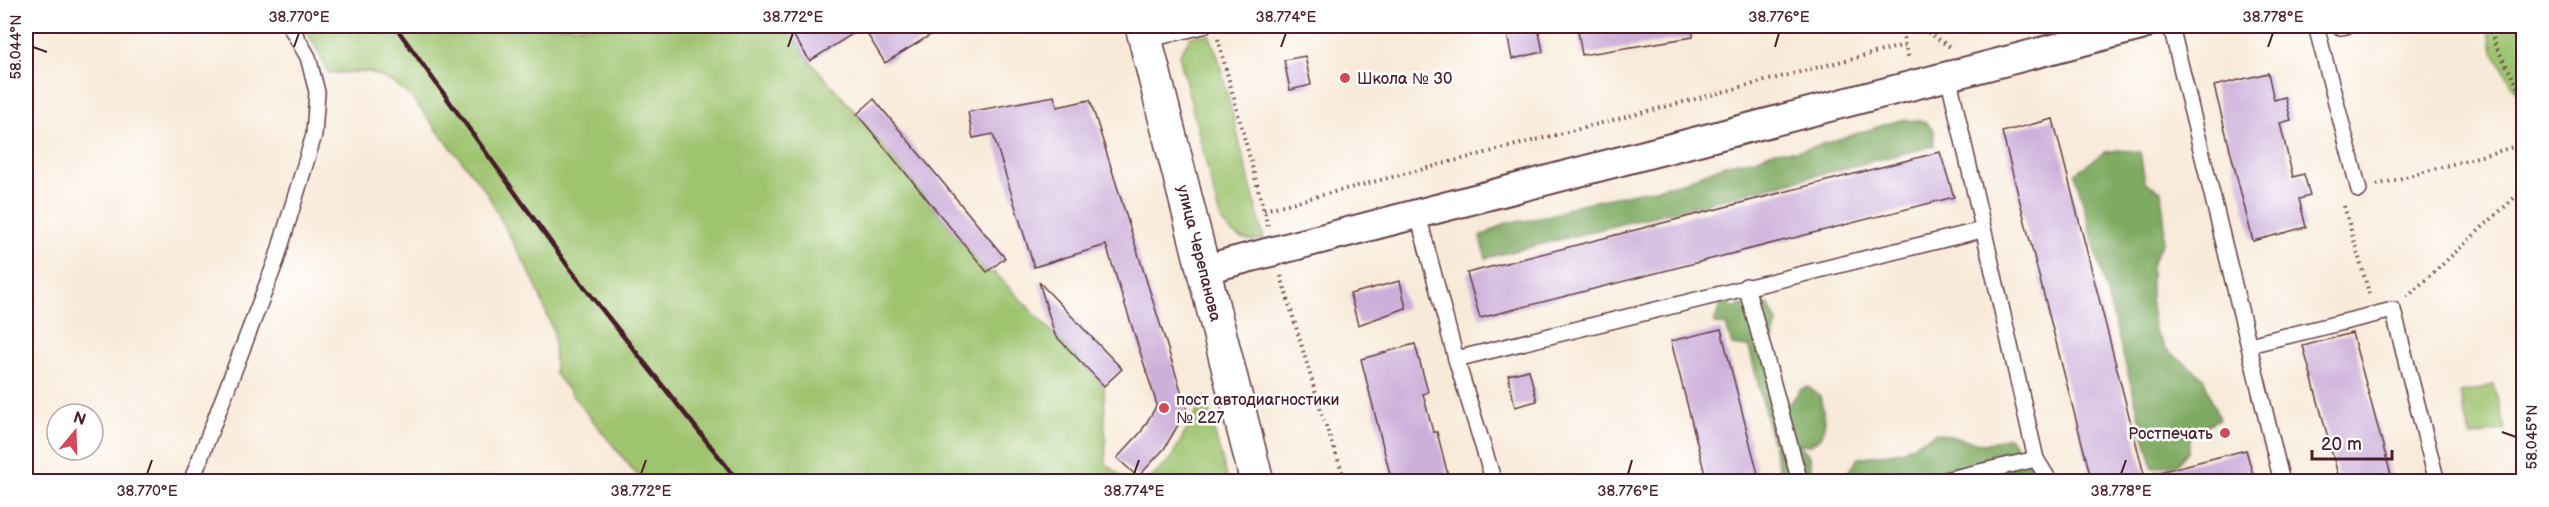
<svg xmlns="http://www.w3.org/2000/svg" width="2549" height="507" font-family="'Balsamiq Sans',sans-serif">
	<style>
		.green { fill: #9fc46f; stroke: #74724d; stroke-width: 1.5 }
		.forest { fill: #7faa62; stroke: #646446; stroke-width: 1.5 }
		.building { fill: #cdb0da }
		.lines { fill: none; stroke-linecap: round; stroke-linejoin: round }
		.service-casing { stroke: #643d45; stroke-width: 18 }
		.minor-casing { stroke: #643d45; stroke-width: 32 }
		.secondary-casing { stroke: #643d45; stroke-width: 36 }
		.path { stroke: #643d45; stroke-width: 4; stroke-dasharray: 1.5 4.5; stroke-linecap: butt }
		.service { stroke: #fff; stroke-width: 15 }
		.minor { stroke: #fff; stroke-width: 28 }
		.secondary { stroke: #fff; stroke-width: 33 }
		.rail { stroke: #4a1f2b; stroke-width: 4.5 }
		.ticks { fill: none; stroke: #4a1f2b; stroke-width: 2 }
		.poi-dot { fill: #d1495b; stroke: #fff; stroke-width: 2 }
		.labels { text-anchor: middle; stroke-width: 5; stroke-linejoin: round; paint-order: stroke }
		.poi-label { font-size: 16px; fill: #4a1f2b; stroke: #fff; text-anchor: start }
		.street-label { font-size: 16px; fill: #4a1f2b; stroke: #fff }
		.neatline { fill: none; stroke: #4a1f2b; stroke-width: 2 }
		.ticks-label { font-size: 15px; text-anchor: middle; fill: #4a1f2b }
	</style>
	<rect width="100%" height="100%" fill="#fff"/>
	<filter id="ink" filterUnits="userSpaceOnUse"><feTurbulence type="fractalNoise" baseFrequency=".0167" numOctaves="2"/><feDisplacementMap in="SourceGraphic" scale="12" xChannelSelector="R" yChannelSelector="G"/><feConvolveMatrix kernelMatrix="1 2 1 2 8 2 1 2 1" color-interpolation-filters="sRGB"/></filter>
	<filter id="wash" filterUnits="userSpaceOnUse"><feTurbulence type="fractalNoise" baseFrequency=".008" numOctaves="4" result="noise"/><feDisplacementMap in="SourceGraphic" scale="24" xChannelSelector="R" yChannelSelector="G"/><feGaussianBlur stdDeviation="1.35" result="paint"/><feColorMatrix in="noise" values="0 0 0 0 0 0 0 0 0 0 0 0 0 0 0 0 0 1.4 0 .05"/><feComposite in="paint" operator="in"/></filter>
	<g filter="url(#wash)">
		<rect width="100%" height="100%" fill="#f8ead8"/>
		<g class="green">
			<path d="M304 26H787L810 61 857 114 987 272 995 273 1104 386 1106 463 1126 481H642L555 374 554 333 534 281 485 190 411 97 392 82 370 72 329 73Z"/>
			<path d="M2487 26H2523V104L2493 51Z"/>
			<path d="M1209 34 1218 57 1264 239C1246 244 1229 235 1220 218L1179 55 1191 37Z"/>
			<path d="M2494 385 2505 429 2471 437 2460 393Z"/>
			<path d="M1205 397 1228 481H1148L1170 460Z"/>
		</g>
		<g class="forest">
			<path d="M1900 120 1924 121 1934 130V146L1486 258 1480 237 1508 222 1526 221 1557 213 1576 205 1679 184 1727 164 1756 159 1775 151H1796L1820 145Z"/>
			<path d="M2118 150 2140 152 2145 182 2161 191 2165 226 2163 240 2151 266V304L2154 330 2167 350 2203 377 2219 419 2191 432 2188 451 2178 464 2153 468 2075 173 2105 152Z"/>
			<path d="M1722 298 1733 308 1756 300 1769 305 1777 322 1770 351 1787 407 1801 389 1808 387 1820 396 1825 420 1822 436 1810 445 1799 444 1810 456 1812 481H1782L1749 347 1732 345 1726 325 1714 324Z"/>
			<path d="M1936 433 1984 444 2009 437 2032 467 2036 481 1841 482 1858 458 1902 451Z"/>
		</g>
		<g id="blocks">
			<g class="building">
				<path d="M787 26H945L885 63 863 27 810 61Z"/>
				<path d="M1577 26H1692L1693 37 1582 55Z"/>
				<path d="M1538 27 1543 52 1512 59 1507 34Z"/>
				<path d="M1305 56 1311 85 1290 90 1284 60Z"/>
				<path d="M2268 73 2274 100 2285 97 2291 120 2280 123 2293 177 2304 174 2310 196 2299 199 2306 227 2253 241 2214 86Z"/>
				<path d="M1054 96 1057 107 1090 100 1187 410 1164 449 1138 477 1117 458 1141 432 1157 405 1106 245 1034 267 993 134 973 138 968 112Z"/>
				<path d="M874 99 1005 258 987 272 857 114Z"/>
				<path d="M2053 119 2146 482H2092L2002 132Z"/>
				<path d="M1940 152 1954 197 1480 318 1467 273Z"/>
				<path d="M1400 281 1406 308 1358 325 1350 294Z"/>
				<path d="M1039 282 1122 369 1104 386 1055 335Z"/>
				<path d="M1721 329 1760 482H1707L1671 341Z"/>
				<path d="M2352 333 2391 475 2369 482H2340L2303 346Z"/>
				<path d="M1415 344 1428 392 1423 394 1433 432H1437L1449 479 1438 482H1392L1361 359Z"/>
				<path d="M1529 370 1537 401 1515 407 1508 375Z"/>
				<path d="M2246 450 2254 478 2240 482H2152L2151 474Z"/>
			</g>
		</g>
	</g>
	<g filter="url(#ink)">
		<use href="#blocks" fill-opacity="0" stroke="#643d45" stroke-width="1.5"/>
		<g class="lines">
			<defs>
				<g id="service">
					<path d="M2171 26 2282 482"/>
					<path d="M2316 26 2359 190"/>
					<path d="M2340 27 2346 26"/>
					<path d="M1146 40 1203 26"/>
					<path d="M1948 75 2036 459 2050 482"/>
					<path d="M1418 215 1456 359 1982 230"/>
					<path d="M1746 286 1800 482"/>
					<path d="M2249 345 2393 310 2437 482"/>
					<path d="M1456 359 1494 482"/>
					<path d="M191 482 276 261 314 135 317 92 308 57 290 26"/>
					<path d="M1936 482 2036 459"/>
				</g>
				<path id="minor" d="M1205 269 2141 26"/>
				<path id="secondary" d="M1142 26 1257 482"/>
			</defs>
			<use href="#service" class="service-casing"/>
			<use href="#minor" class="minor-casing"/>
			<use href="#secondary" class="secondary-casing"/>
			<g class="path">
				<path d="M1900 26 1909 60"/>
				<path d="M1918 26 1950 47"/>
				<path d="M2491 26 2494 43 2524 97"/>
				<path d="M2192 32 2216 26"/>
				<path d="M1218 39 1268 226"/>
				<path d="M2377 185 2524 144"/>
				<path d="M2344 206 2370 296"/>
				<path d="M1264 210 1905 45"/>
				<path d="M1281 276 1322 415 1346 482"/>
				<path d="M2407 297 2524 189"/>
			</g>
			<use href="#service" class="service"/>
			<use href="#minor" class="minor"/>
			<use href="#secondary" class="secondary"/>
			<path class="rail" d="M395 26 570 269 739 482"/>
		</g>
	</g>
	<path class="ticks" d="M33 47 47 52M294 47 299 33M788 47 793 33M1281 47 1286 33M1775 47 1779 33M2268 47 2273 33M2502 432 2516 437M147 474 152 460M641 474 646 460M1134 474 1139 460M1628 474 1632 460M2121 474 2126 460"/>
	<g class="poi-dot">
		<circle cx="1345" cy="78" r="6"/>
		<circle cx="1164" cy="408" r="6"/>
		<circle cx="2225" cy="433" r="6"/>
	</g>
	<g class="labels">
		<g class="poi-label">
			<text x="1357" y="84">Школа № 30</text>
			<text x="1176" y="405">пост автодиагностики<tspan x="1176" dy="18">№ 227</tspan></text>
			<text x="2213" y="439" text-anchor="end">Ростпечать</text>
		</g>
		<g class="street-label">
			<text transform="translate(1200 253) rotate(76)" y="6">улица Черепанова</text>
		</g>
	</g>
	<rect width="2549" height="507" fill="none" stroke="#fff" stroke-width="66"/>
	<g transform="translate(75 432) rotate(19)"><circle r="28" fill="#ffffff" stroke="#b7a5aa" stroke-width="1.5"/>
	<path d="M0-4.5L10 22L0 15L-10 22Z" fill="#d1495b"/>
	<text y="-9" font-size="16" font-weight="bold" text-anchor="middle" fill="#4a1f2b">N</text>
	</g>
	<path d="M2312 450v9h80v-9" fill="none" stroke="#4a1f2b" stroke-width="3"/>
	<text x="2321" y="450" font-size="18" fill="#4a1f2b" stroke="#ffffff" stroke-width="4.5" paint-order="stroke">20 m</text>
	<rect x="33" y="33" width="2483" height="441" class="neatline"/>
	<g class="ticks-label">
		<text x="299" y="22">38.770°E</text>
		<text x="793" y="22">38.772°E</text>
		<text x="1286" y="22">38.774°E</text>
		<text x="1779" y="22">38.776°E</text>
		<text x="2273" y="22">38.778°E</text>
		<text transform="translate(16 47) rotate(-90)" y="5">58.044°N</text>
		<text transform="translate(2532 437) rotate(-90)" y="5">58.045°N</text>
		<text x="147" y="496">38.770°E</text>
		<text x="641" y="496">38.772°E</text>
		<text x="1134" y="496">38.774°E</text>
		<text x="1628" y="496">38.776°E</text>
		<text x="2121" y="496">38.778°E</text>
	</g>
</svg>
